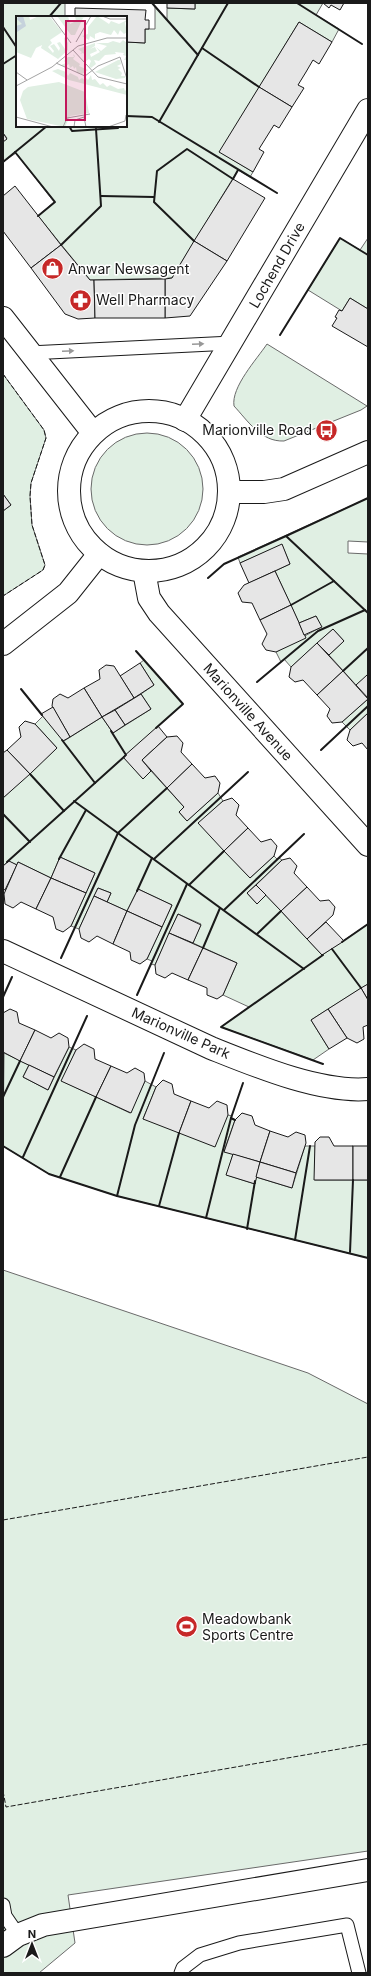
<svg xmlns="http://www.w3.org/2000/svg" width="371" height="1976" font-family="Inter,sans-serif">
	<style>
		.green { fill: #e0efe3; stroke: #6a6a6a }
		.building { fill: #e6e6e6; stroke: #1a1a1a }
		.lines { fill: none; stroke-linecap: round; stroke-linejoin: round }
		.lane-casing { stroke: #1a1a1a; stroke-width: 15 }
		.street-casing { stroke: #1a1a1a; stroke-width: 24 }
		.secondary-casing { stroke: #1a1a1a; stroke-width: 24 }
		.lane { stroke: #fff; stroke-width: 13 }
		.street { stroke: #fff; stroke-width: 22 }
		.secondary { stroke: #fff; stroke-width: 22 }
		.fence { stroke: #1a1a1a; stroke-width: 1; stroke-dasharray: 5 2; stroke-linecap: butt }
		.wall { stroke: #1a1a1a; stroke-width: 2 }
		.oneway { fill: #989898 }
		.labels { text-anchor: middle; stroke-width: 3; stroke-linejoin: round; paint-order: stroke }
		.street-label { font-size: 14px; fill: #1a1a1a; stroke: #fff }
		.poi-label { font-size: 14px; fill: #1a1a1a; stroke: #fff; text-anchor: start }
		.inset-road { fill: none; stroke: #a3a3a3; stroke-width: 1 }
		.view { fill: #c2185b; fill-opacity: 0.15; stroke: #c2185b; stroke-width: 2 }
		.inset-edge { fill: none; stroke: #1a1a1a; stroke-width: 2 }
	</style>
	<rect width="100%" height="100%" fill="#fff"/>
	<g class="green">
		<path d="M3 3H65V17H17V126H126V42L145 43V29H155V7L167 20V8L195 9V3H323L316 15 339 29 332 42 299 22 220 152 253 172 250 177 238 170 172 278 90 280 38 216 54 202 16 153 3 162V142L7 138 3 133Z"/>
		<path d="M340 238 360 250 368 238V309L350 298 342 311 308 290Z"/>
		<path d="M267 344 367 406 361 410 284 441C261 442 248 421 234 406 231 387 257 359 267 344Z"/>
		<path d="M3 374 44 430 46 438 31 483 30 496 32 525 45 565 43 570 3 596V511L11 505 3 494Z"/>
		<circle cx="147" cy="489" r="56"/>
		<path d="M368 498V542L348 541V553L368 554V677L367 676 356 685 329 655 344 641 333 629 291 667 284 659 281 662 276 652 321 627 316 616 299 623 275 571 290 564 282 545 240 563 238 557Z"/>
		<path d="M144 660 183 704 124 757 143 779 151 771 184 807 179 812 187 821 218 793 223 801 199 823 250 878 274 856 277 859 279 858 282 860 247 893 257 904 266 895 322 955 368 924V984L311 1020 329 1049 313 1060 221 1027 249 1007 223 995 237 963 193 943 201 924 178 914 155 965 151 964 152 961 147 959 172 905 138 889 127 911 107 902 111 893 98 888 79 929 71 926 95 873 60 857 51 878 18 862 17 865 8 861 3 866V798L57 748 35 724 43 716 64 741 102 717 113 733 151 709 141 694 154 685 140 663Z"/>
		<path d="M368 699V713L350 730 342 722Z"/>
		<path d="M69 1047 76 1050 62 1081 130 1113 145 1081 156 1087 143 1119 228 1115 232 1116 231 1118 235 1120 224 1151 233 1154 227 1175 255 1184 256 1177 292 1188 305 1146H315V1180H368V1258L117 1196 49 1174 3 1146 4 1053 29 1065 23 1077 48 1090Z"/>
		<path d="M3 1270 308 1373 368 1404V1851L68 1895 75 1943 39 1973H3Z"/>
	</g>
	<g class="building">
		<path d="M167 3H195V9L167 8Z"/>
		<path d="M323 3H344L340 10 331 5 329 8Z"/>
		<path d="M75 8 146 10 145 20H149V29H145V43L126 42V17H75Z"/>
		<path d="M299 22 332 42 319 64 313 60 306 72 298 85 304 88 292 107 259 87Z"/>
		<path d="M259 87 292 107 279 128 274 125 259 149 264 152 253 172 219 152Z"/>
		<path d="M3 133 7 139 3 142Z"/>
		<path d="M233 179 265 198 227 261 194 241Z"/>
		<path d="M15 186 61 245 31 268 3 231V196Z"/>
		<path d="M194 241 227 261 190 316 165 318V279L172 278Z"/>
		<path d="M61 245 90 280H94L95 318 78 319 65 314 31 268Z"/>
		<path d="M165 279V318H95L94 280Z"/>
		<path d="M350 298 368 309V347L332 326 337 318 335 317 339 310 342 311Z"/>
		<path d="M3 494 11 505 3 511Z"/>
		<path d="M282 544 290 564 249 583 240 563Z"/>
		<path d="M275 571 291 605 260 620 252 603 242 602 238 593 244 585Z"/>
		<path d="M291 605 306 638 276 652 266 650 262 644 267 634 260 620Z"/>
		<path d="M316 616 322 627 304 635 299 623Z"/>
		<path d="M333 629 344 641 329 655 317 643Z"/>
		<path d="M317 643 343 671 317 695 303 680 295 682 289 677 291 667Z"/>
		<path d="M140 663 154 685 134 698 120 676Z"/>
		<path d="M106 665 114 666 134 698 102 717 84 688 100 679 99 670Z"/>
		<path d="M343 671 368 699 342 722 332 723 327 716 330 709 317 695Z"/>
		<path d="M367 675 368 677V698L356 685Z"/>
		<path d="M84 688 102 717 70 737 52 706 53 699 60 694 68 698Z"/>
		<path d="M141 694 151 709 125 725 115 710Z"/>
		<path d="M53 707 70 737 63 741 41 714Z"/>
		<path d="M115 710 125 725 113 733 102 717Z"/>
		<path d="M368 713V750L362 743 353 746 347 740 350 730Z"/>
		<path d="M25 721 35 724 57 748 30 774 7 750 21 737 19 727Z"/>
		<path d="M158 726 167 737 142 760 151 771 143 779 123 757Z"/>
		<path d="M177 736 183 743 181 752 192 764 167 788 142 760 167 737Z"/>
		<path d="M7 750 30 774 3 798V753Z"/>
		<path d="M192 764 205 778 215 776 220 783 218 793 187 821 179 812 184 807 167 788Z"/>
		<path d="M232 798 239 805 236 815 248 828 224 851 198 823 223 801Z"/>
		<path d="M248 828 261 842 271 839 277 846 274 856 250 878 224 851Z"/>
		<path d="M60 857 95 873 86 893 51 878Z"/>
		<path d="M290 858 297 866 294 873 307 887 281 911 256 885 282 860Z"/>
		<path d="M9 861 17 865 5 890 3 889V866Z"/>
		<path d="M18 862 51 878 36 909 21 902 13 908 5 904 4 894Z"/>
		<path d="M51 878 86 893 71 926 63 932 56 929 53 917 36 909Z"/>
		<path d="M256 885 266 895 257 904 247 893Z"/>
		<path d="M307 887 320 901 329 900 335 907 333 915 307 939 281 911Z"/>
		<path d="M98 888 111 893 107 902 94 896Z"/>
		<path d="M138 889 172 905 162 927 127 911Z"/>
		<path d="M94 896 127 911 113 944 97 936 89 942 81 938 79 929Z"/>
		<path d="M127 911 162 927 147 959 140 964 131 960 130 952 113 944Z"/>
		<path d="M178 914 201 925 193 943 169 933Z"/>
		<path d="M326 922 344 941 322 955 307 939Z"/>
		<path d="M169 933 203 948 188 980 172 973 165 978 156 974 155 965Z"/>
		<path d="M203 948 237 963 223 995 217 999 207 995V988L188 980Z"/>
		<path d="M368 984V1000L361 988Z"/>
		<path d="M361 988 368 1000V1025L363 1027 364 1039 357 1043 347 1038 328 1009Z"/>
		<path d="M10 1009 17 1012 19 1023 35 1030 20 1061 3 1052V1013Z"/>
		<path d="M328 1009 347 1038 329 1049 311 1020Z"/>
		<path d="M35 1030 51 1038 59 1033 68 1038 69 1047 54 1077 20 1061Z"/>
		<path d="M84 1044 94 1049 95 1059 111 1066 96 1097 61 1081 76 1050Z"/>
		<path d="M29 1065 54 1077 48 1090 23 1077Z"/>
		<path d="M111 1066 127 1073 135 1068 144 1073 145 1081 131 1113 96 1097Z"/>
		<path d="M163 1080 172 1084 174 1094 191 1101 179 1133 143 1119 156 1087Z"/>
		<path d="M191 1101 209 1108 217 1101 227 1105 228 1115 215 1147 179 1133Z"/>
		<path d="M242 1113 252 1116 255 1125 270 1131 260 1162 224 1152 235 1120Z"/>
		<path d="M270 1131 288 1137 296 1132 305 1135 306 1143 296 1173 260 1162Z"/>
		<path d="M320 1137H329L334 1146H353V1180H314L315 1142Z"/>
		<rect x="353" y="1146" width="15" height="34"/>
		<path d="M233 1154 260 1162 255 1184 226 1175Z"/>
		<path d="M260 1162 296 1173 292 1188 256 1177Z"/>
	</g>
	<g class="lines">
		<defs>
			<g id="lane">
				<path d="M29 353 232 343"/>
				<path d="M3 1905 5 1916 18 1935"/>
				<path d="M181 1973 183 1968 200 1955 239 1943 347 1925 359 1973"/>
			</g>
			<g id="street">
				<path d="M185 420 368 110"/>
				<path d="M3 951 211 1048C256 1066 320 1093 368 1089"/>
				<path d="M3 1946 18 1935 43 1925 368 1870"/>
			</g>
			<g id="secondary">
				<path d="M3 318 93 433"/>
				<circle cx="149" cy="491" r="80"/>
				<path d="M229 492H264L284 489 368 452"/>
				<path d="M144 571 149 598 159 613 368 845"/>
				<path d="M3 644 68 593 99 554"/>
			</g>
		</defs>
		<use href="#lane" class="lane-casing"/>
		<use href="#street" class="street-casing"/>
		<use href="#secondary" class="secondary-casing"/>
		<use href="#lane" class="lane"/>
		<use href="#street" class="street"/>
		<use href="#secondary" class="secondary"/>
		<g class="fence">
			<path d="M3 374 44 430 46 438 31 483 30 496 32 525 45 565 43 570 3 596"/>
			<path d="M3 1520 368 1457"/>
			<path d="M3 1791 6 1807 368 1744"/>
		</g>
		<g class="wall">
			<path d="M152 3 198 55"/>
			<path d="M297 3 362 44"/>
			<path d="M49 17 61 3"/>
			<path d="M3 27 17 48"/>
			<path d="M202 48 259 87"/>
			<path d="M3 64 17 55"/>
			<path d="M126 116 152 117 277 193"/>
			<path d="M159 122 228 3"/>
			<path d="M69 126 72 131 118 128"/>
			<path d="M15 152 55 202 38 216"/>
			<path d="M3 162 47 126"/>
			<path d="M101 196 154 197"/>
			<path d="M194 241 154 202 157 171 187 149 233 179 238 170"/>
			<path d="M61 245 101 206 96 129"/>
			<path d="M280 335 340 238 368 255"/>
			<path d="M368 498 286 536 368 613"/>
			<path d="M208 578 224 564 286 536"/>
			<path d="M291 605 334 581"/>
			<path d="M136 651 183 704 156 728"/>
			<path d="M343 671 368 648"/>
			<path d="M257 682 318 631 365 610"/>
			<path d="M21 689 42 715"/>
			<path d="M111 731 126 755"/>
			<path d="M62 740 95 783"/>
			<path d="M321 750 368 706"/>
			<path d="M30 774 64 811"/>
			<path d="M74 801 304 969"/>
			<path d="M3 814 30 842"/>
			<path d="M59 859 86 810"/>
			<path d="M154 859 248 772"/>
			<path d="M7 862 125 756"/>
			<path d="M189 885 224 851"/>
			<path d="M137 891 152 858"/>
			<path d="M224 910 304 834"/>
			<path d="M257 934 281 911"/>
			<path d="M342 942 368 924"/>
			<path d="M203 948 220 908"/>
			<path d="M332 949 361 988"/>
			<path d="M61 958 118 833 167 788"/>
			<path d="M137 995 187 884"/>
			<path d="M3 997 12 977"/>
			<path d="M323 1064 221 1027 323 955"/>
			<path d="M3 1097 20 1061"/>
			<path d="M231 1118 243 1083"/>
			<path d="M3 1146 49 1174 117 1196 368 1258"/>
			<path d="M23 1157 87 1016"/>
			<path d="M60 1177 96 1097"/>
			<path d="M117 1196 135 1125 164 1053"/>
			<path d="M159 1206 179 1133"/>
			<path d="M206 1218 231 1118 235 1120"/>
			<path d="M247 1229 255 1181"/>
			<path d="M295 1240 310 1146"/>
			<path d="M350 1252 353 1180"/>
		</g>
	</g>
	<defs><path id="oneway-solid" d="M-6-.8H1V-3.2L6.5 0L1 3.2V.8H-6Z"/></defs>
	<g class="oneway">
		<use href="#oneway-solid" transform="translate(198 344) rotate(-3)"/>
		<use href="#oneway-solid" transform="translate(68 351) rotate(-3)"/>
	</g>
	<defs>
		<symbol id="shop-disc" viewBox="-11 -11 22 22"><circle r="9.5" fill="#c62828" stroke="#fff"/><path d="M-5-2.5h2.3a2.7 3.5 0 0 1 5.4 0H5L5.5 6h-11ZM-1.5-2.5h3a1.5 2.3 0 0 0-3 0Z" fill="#fff"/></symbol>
		<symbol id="pharmacy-disc" viewBox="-11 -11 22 22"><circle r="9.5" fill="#c62828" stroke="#fff"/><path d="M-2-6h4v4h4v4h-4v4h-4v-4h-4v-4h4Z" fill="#fff"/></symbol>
		<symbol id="bus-disc" viewBox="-11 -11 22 22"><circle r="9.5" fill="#c62828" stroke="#fff"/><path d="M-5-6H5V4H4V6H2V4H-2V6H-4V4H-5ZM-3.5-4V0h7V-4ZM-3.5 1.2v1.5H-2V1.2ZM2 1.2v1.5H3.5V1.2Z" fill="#fff"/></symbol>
		<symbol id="stadium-disc" viewBox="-11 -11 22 22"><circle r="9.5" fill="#c62828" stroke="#fff"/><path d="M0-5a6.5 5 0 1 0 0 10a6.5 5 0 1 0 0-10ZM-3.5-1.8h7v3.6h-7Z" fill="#fff"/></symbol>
	</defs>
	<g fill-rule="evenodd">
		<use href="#shop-disc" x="40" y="256" width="25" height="25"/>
		<use href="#pharmacy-disc" x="68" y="288" width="25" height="25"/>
		<use href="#bus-disc" x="314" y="418" width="25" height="25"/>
		<use href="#stadium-disc" x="174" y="1614" width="25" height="25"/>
	</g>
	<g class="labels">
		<g class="street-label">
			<text transform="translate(277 265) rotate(-60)" y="5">Lochend Drive</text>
			<text transform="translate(248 712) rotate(48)" y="5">Marionville Avenue</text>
			<text transform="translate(181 1033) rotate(24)" y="5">Marionville Park</text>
		</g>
		<g class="poi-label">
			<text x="68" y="274">Anwar Newsagent</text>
			<text x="96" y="305">Well Pharmacy</text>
			<text x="312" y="435" text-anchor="end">Marionville Road</text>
			<text x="202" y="1624">Meadowbank<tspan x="202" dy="16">Sports Centre</tspan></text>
		</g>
	</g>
	<g transform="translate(16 16)">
		<rect width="111" height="111" fill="#fff"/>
		<path d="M0 0H13L14 4 23 0 34 1 46 16 34 24 36 27 32 31 37 37 38 35 34 30 38 28 43 35 44 32 41 27 44 26 49 33 48 21 52 27V34L42 43 25 32 26 29 20 32 15 42 0 36ZM41 0H52L54 8 60 5 59 0 70 2H67L59 19H55ZM81 0 93 8 95 5 103 8 111 4 109 7 111 16 108 18 104 14 102 19 98 14 95 19 84 16 79 18V23L74 20 73 24 66 20 72 18V11ZM107 24 111 27V44H108L110 40 107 39 108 37 99 36 100 38 89 39 83 45 78 44 80 48 75 52 73 50 75 45 73 43 70 45V40L68 41 69 39 67 37 64 38 66 36 62 33 79 27V30L74 33 79 31 81 35 74 38 75 41 84 36 80 31 85 35 91 30 80 27H92L97 25 104 27ZM57 38 59 40 57 43 64 48 63 50 72 54 66 58 61 57 60 51 58 53 57 50 54 52 53 48 48 51 45 49 50 47 48 45 52 41H58ZM102 44H104L105 48 101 50 105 52 102 53 106 57 105 60H109L110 65 109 62 100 63 79 56ZM42 53 50 56 52 60 54 57 62 61 63 64 66 62 70 65V62L72 64 75 59 76 64 79 63 84 69 87 67 91 71 94 69 102 73 108 72 109 75 111 73V79L53 64 36 55ZM43 66 69 76 73 97 54 100 49 111 11 103 4 84 7 75 12 71Z" fill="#e0efe3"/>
		<path d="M3 0H7L10 10 1 16 0 10 6 8 1 3Z" fill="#c6d2dc"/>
		<path class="inset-road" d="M35 0 55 27M86 0 94 3H111M60 26 75 0M57 34 82 61 111 68M40 47 69 60 82 50 104 41 111 63M0 56 11 64M0 70 36 51 62 30 91 22H111M0 101 37 111M47 111 51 102 74 98M58 111 59 104 68 101 70 111M92 111 109 105 110 99"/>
		<path class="view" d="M50 5H69V104H50Z"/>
		<rect width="111" height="111" class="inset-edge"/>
	</g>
	<rect width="371" height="1976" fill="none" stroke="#1a1a1a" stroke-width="8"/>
	<g transform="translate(32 1944)" stroke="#ffffff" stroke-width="3" paint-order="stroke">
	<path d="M0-3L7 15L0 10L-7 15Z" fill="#1a1a1a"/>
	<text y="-6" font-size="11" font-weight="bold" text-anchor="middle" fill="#1a1a1a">N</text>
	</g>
</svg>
